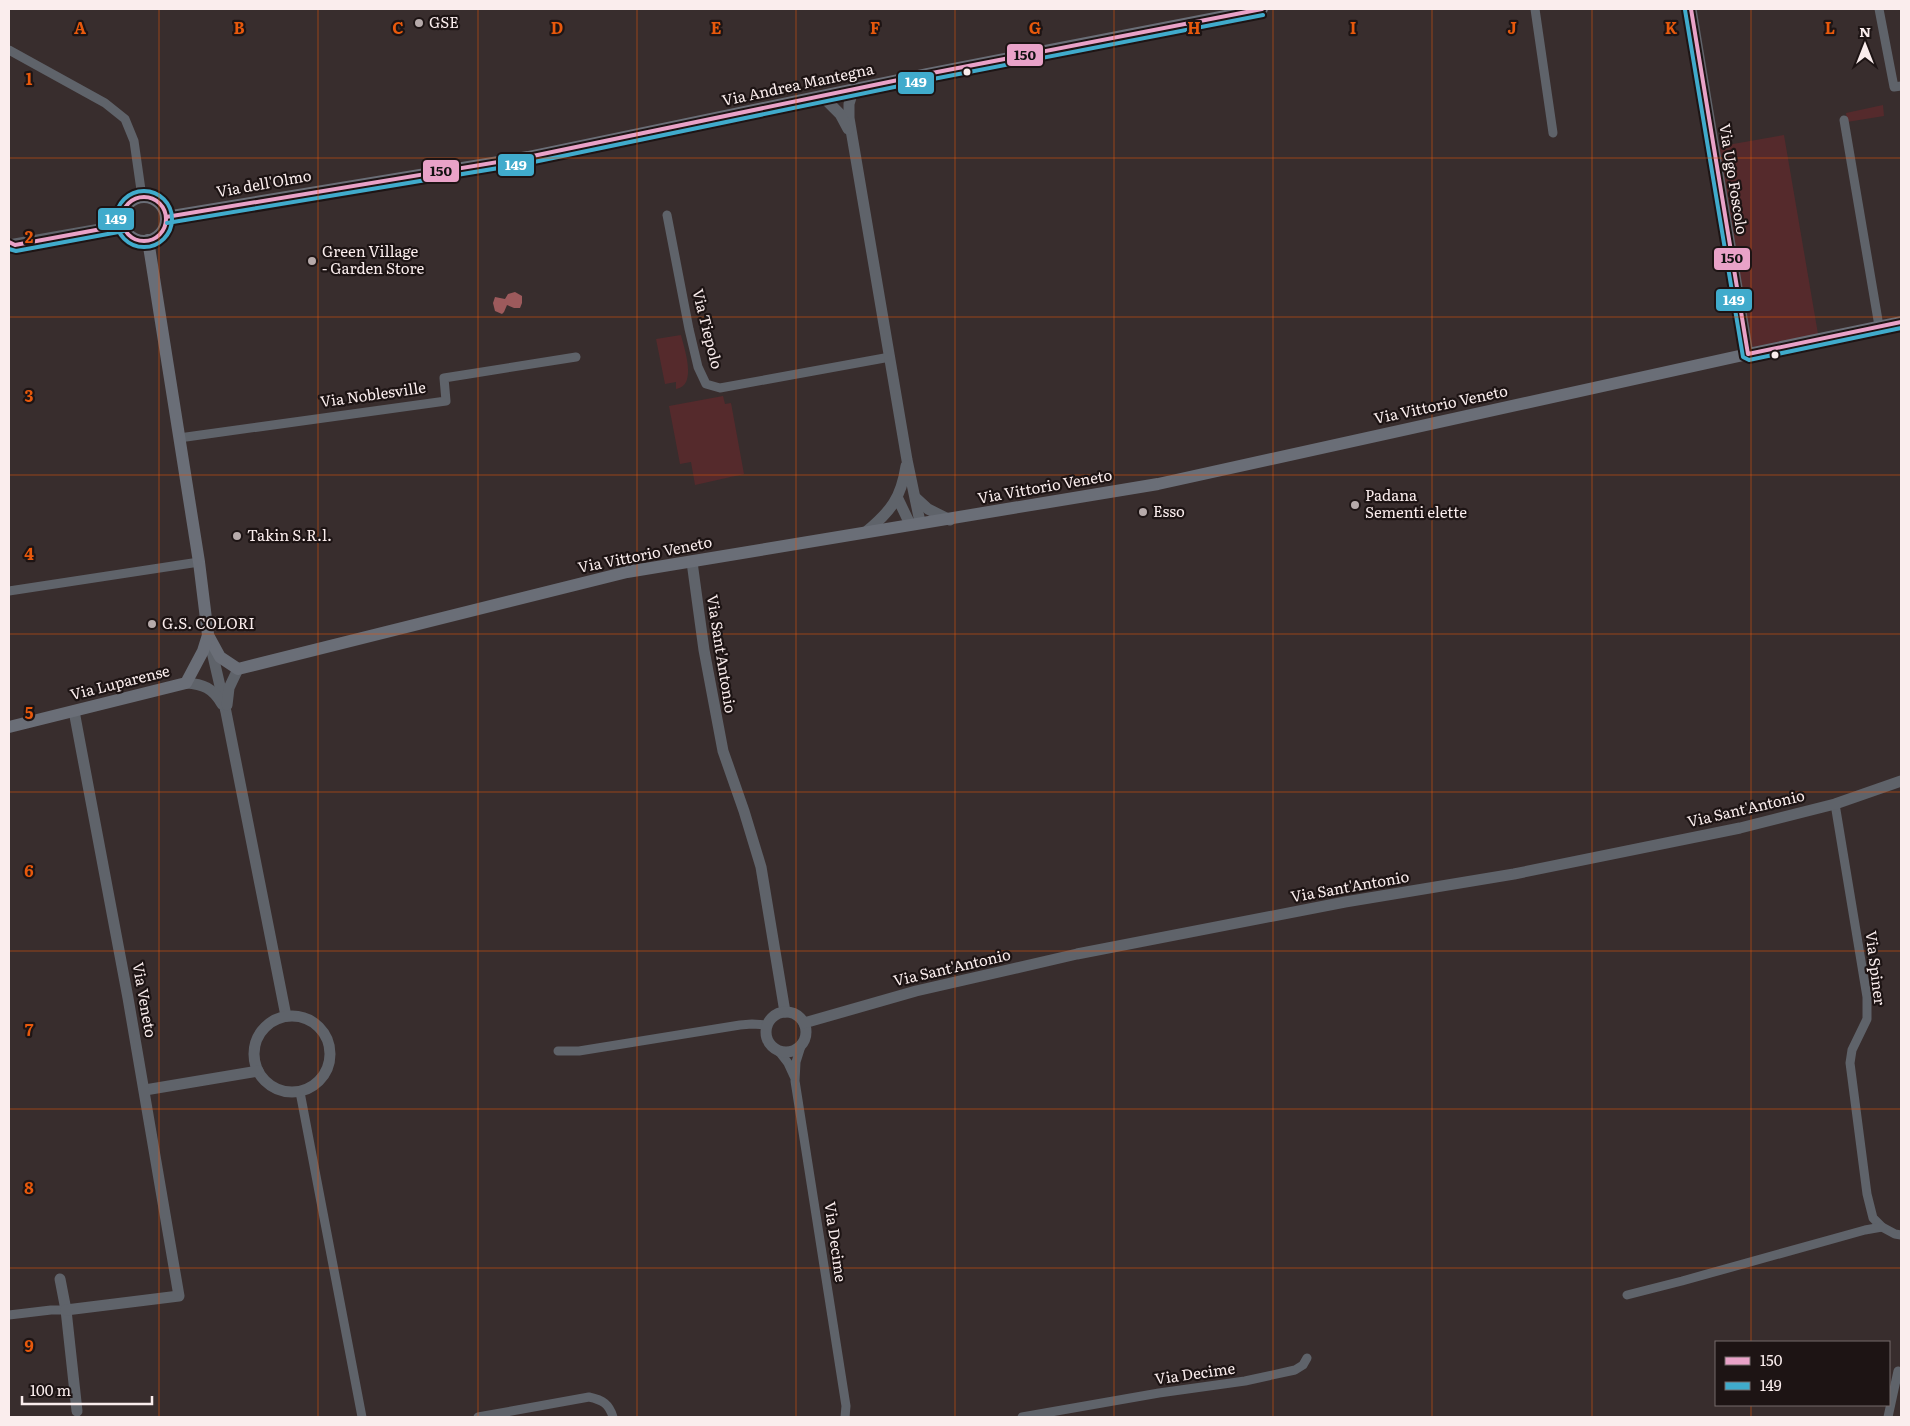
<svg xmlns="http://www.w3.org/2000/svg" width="1910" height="1426" font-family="Literata,serif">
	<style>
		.green { fill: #552a2c }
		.water { fill: #9d5a5c }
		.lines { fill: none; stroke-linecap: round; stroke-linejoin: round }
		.minor { stroke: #5f636a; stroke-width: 9 }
		.tertiary { stroke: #5f636a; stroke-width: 11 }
		.secondary { stroke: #6a6e77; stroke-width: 12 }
		.bus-1-casing { stroke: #1d1414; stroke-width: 8 }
		.bus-2-casing { stroke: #1d1414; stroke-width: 8 }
		.bus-1 { stroke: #e9a2c8; stroke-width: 4 }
		.bus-2 { stroke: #40abcc; stroke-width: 4 }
		.grid { fill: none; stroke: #e8590c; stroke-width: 1; stroke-opacity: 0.55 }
		.poi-dot { fill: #b6aaaa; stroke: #1d1414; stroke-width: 2 }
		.bus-dot { fill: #faeded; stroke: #1d1414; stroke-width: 2 }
		.labels { text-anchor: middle; stroke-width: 4.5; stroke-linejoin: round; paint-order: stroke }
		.poi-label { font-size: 15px; fill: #faeded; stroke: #1d1414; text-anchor: start }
		.street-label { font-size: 15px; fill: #faeded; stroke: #1d1414 }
		.grid-label { font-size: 16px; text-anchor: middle; font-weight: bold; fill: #e8590c; stroke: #1d1414; stroke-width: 4.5; stroke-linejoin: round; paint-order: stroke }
		.line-badge { stroke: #1d1414; stroke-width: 2 }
		.badge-label { font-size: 14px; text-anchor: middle; font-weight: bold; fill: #fff }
		.pale-badge-label { font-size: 14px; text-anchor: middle; font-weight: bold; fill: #111 }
	</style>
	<rect width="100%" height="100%" fill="#382d2d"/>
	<g class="green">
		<path d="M1883 105 1884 116 1847 122 1846 113Z"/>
		<path d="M1784 135 1818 334 1753 347 1750 342 1716 147Z"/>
		<path d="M681 335C684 348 698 386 676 389V382L665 384 656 339Z"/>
		<path d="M723 396 725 404 731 403 744 474 695 485 691 462 680 464 669 406Z"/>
	</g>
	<path class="water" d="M515 292 522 296V303L520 308H514L507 305 504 312 502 314 495 311 493 303 495 297 505 299 508 294Z"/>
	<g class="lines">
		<g class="minor">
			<path d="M1535 9 1553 133"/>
			<path d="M1879 9 1894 87 1901 86"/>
			<path d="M9 50 105 103 125 119 134 141 142 197"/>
			<path d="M1844 120 1879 326"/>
			<path d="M667 215 689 329 698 367 706 384 720 388 890 357"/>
			<path d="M179 438 446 401 444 378 576 357"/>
			<path d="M9 591 199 562"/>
			<path d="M1835 804 1867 997V1019L1852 1050 1850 1063 1867 1194 1873 1218 1882 1227 1895 1234 1901 1235"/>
			<path d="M802 1043 796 1062 795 1081 846 1406 845 1417"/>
			<path d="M778 1050 788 1063 794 1076"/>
			<path d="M558 1051H579L740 1025 752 1024 767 1025"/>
			<path d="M300 1092 362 1417"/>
			<path d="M1627 1295 1682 1281 1865 1230 1882 1227"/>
			<path d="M9 1315 51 1310H66"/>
			<path d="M478 1417 589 1397C603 1400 609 1404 613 1417"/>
			<path d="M1022 1417 1159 1393 1245 1381 1295 1370 1303 1365 1307 1358"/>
			<path d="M1888 1417 1898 1371 1901 1372"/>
		</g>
		<g class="tertiary">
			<path d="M1691 9 1748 354"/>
			<path d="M853 91 849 104V118L907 460 920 522"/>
			<path d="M823 97 840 114 848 129"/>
			<path d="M9 245 123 225"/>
			<path d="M916 498 928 509 950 520"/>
			<path d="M898 499 910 524"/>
			<path d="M867 531C891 511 901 498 906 466"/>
			<path d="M692 562 704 650 723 751 744 811 761 867 785 1012"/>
			<path d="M210 643 226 712 286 1016"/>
			<path d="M186 683C203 684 213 688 222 704"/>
			<path d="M227 705 229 688 238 669"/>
			<circle cx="786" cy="1032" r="20"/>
			<circle cx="292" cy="1054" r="38"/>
			<path d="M804 1023 916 991 1077 954 1345 902 1514 874 1740 828 1835 804 1901 781"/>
			<path d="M145 1090 258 1071"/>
			<path d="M60 1279 66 1310 77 1411"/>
			<path d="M66 1310 179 1296 128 998 74 711"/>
		</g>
		<g class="secondary">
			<circle cx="144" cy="219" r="22"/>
			<path d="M166 217 528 157 927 74 1262 9"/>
			<path d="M148 240 199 562 208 635 220 657 238 669 627 572 1158 484 1748 354 1901 322"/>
			<path d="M9 727 186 683 203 651 208 635"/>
		</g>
		<defs>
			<g id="bus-1">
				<path d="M1691 9 1748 354 1901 322"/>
				<circle cx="144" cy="219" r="22"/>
				<path d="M166 217 528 157 927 74 1262 9"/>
				<path d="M9 242 15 245 123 225"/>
			</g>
			<g id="bus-2">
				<path d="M1685 10 1743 357 1749 360 1901 328"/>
				<circle cx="144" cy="219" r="28"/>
				<path d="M167 223 529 163 928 80 1263 15"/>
				<path d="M9 249 16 251 124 231"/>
			</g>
		</defs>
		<use href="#bus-1" class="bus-1-casing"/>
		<use href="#bus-2" class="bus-2-casing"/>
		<use href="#bus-1" class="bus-1"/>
		<use href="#bus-2" class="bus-2"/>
	</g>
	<path class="grid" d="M159 9V1417M318 9V1417M478 9V1417M637 9V1417M796 9V1417M955 9V1417M1114 9V1417M1273 9V1417M1432 9V1417M1592 9V1417M1751 9V1342M9 158H1901M9 317H1901M9 475H1901M9 634H1901M9 792H1901M9 951H1901M9 1109H1901M9 1268H1901M1751 1405V1417"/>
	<g class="poi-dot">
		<circle cx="419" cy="23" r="5"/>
		<circle cx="312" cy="261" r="5"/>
		<circle cx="1355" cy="505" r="5"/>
		<circle cx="1143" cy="512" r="5"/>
		<circle cx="237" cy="536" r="5"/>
		<circle cx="152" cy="624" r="5"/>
	</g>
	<g class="bus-dot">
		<circle cx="967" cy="72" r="4.5"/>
		<circle cx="1775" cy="355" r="4.5"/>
	</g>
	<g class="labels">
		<g class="poi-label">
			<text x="429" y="28">GSE</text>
			<text x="322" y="257">Green Village<tspan x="322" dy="17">- Garden Store</tspan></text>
			<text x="1365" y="501">Padana<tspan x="1365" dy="17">Sementi elette</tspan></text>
			<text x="1153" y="517">Esso</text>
			<text x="247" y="541">Takin S.R.l.</text>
			<text x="162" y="629">G.S. COLORI</text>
		</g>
		<g class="street-label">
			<text transform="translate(798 85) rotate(-12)" y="5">Via Andrea Mantegna</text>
			<text transform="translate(1733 179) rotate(81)" y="5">Via Ugo Foscolo</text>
			<text transform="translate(264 184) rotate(-10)" y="5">Via dell'Olmo</text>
			<text transform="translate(707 329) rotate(76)" y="5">Via Tiepolo</text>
			<text transform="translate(373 395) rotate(-8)" y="5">Via Noblesville</text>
			<text transform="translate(1441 405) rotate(-12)" y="5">Via Vittorio Veneto</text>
			<text transform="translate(1045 487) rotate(-10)" y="5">Via Vittorio Veneto</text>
			<text transform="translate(645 555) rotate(-11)" y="5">Via Vittorio Veneto</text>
			<text transform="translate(721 654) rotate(81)" y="5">Via Sant'Antonio</text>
			<text transform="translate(120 683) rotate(-14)" y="5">Via Luparense</text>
			<text transform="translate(1746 809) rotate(-13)" y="5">Via Sant'Antonio</text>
			<text transform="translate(1350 887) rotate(-10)" y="5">Via Sant'Antonio</text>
			<text transform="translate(952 968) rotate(-13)" y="5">Via Sant'Antonio</text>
			<text transform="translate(1875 968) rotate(83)" y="5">Via Spiner</text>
			<text transform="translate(144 1000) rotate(80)" y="5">Via Veneto</text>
			<text transform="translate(835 1242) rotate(82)" y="5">Via Decime</text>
			<text transform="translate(1195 1374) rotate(-8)" y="5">Via Decime</text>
		</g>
	</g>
	<g class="grid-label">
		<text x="80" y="34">A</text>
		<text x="239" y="34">B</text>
		<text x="398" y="34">C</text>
		<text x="557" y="34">D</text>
		<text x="716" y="34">E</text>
		<text x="875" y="34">F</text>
		<text x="1035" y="34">G</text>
		<text x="1194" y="34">H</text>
		<text x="1353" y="34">I</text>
		<text x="1512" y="34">J</text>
		<text x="1671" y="34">K</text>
		<text x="1830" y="34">L</text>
		<text x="29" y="85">1</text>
		<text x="29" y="243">2</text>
		<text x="29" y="402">3</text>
		<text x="29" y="560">4</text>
		<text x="29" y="719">5</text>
		<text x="29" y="877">6</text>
		<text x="29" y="1036">7</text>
		<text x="29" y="1194">8</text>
		<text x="29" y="1352">9</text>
	</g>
	<g class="line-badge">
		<rect x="1006" y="43" width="38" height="24" rx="5" fill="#e9a2c8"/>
		<rect x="897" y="71" width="38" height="24" rx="5" fill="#40abcc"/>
		<rect x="497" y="153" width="38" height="24" rx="5" fill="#40abcc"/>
		<rect x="422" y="159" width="38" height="24" rx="5" fill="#e9a2c8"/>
		<rect x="97" y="207" width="38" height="24" rx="5" fill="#40abcc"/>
		<rect x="1713" y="247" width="38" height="24" rx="5" fill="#e9a2c8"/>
		<rect x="1715" y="288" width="38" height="24" rx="5" fill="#40abcc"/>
	</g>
	<g class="badge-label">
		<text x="916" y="87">149</text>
		<text x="516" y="170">149</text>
		<text x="116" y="224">149</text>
		<text x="1734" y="305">149</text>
	</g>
	<g class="pale-badge-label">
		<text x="1025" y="60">150</text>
		<text x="441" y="176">150</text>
		<text x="1732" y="263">150</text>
	</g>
	<rect width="1910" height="1426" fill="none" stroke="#faeded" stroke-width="20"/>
	<rect x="1715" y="1341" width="175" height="65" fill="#1d1414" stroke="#756b6b"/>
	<rect x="1725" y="1357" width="25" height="8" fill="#e9a2c8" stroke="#756b6b"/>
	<text x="1760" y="1366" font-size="15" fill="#faeded">150</text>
	<rect x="1725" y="1382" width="25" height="8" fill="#40abcc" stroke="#756b6b"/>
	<text x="1760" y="1391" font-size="15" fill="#faeded">149</text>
	<g transform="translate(1865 45)" stroke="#1d1414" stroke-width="4" paint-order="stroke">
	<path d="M0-4L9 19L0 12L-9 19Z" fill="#faeded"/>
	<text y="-8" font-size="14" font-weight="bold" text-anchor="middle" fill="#faeded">N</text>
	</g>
	<path d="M22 1396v8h130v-8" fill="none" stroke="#faeded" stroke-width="2.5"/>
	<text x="30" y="1396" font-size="15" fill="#faeded" stroke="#1d1414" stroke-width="4" paint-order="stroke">100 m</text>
</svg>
